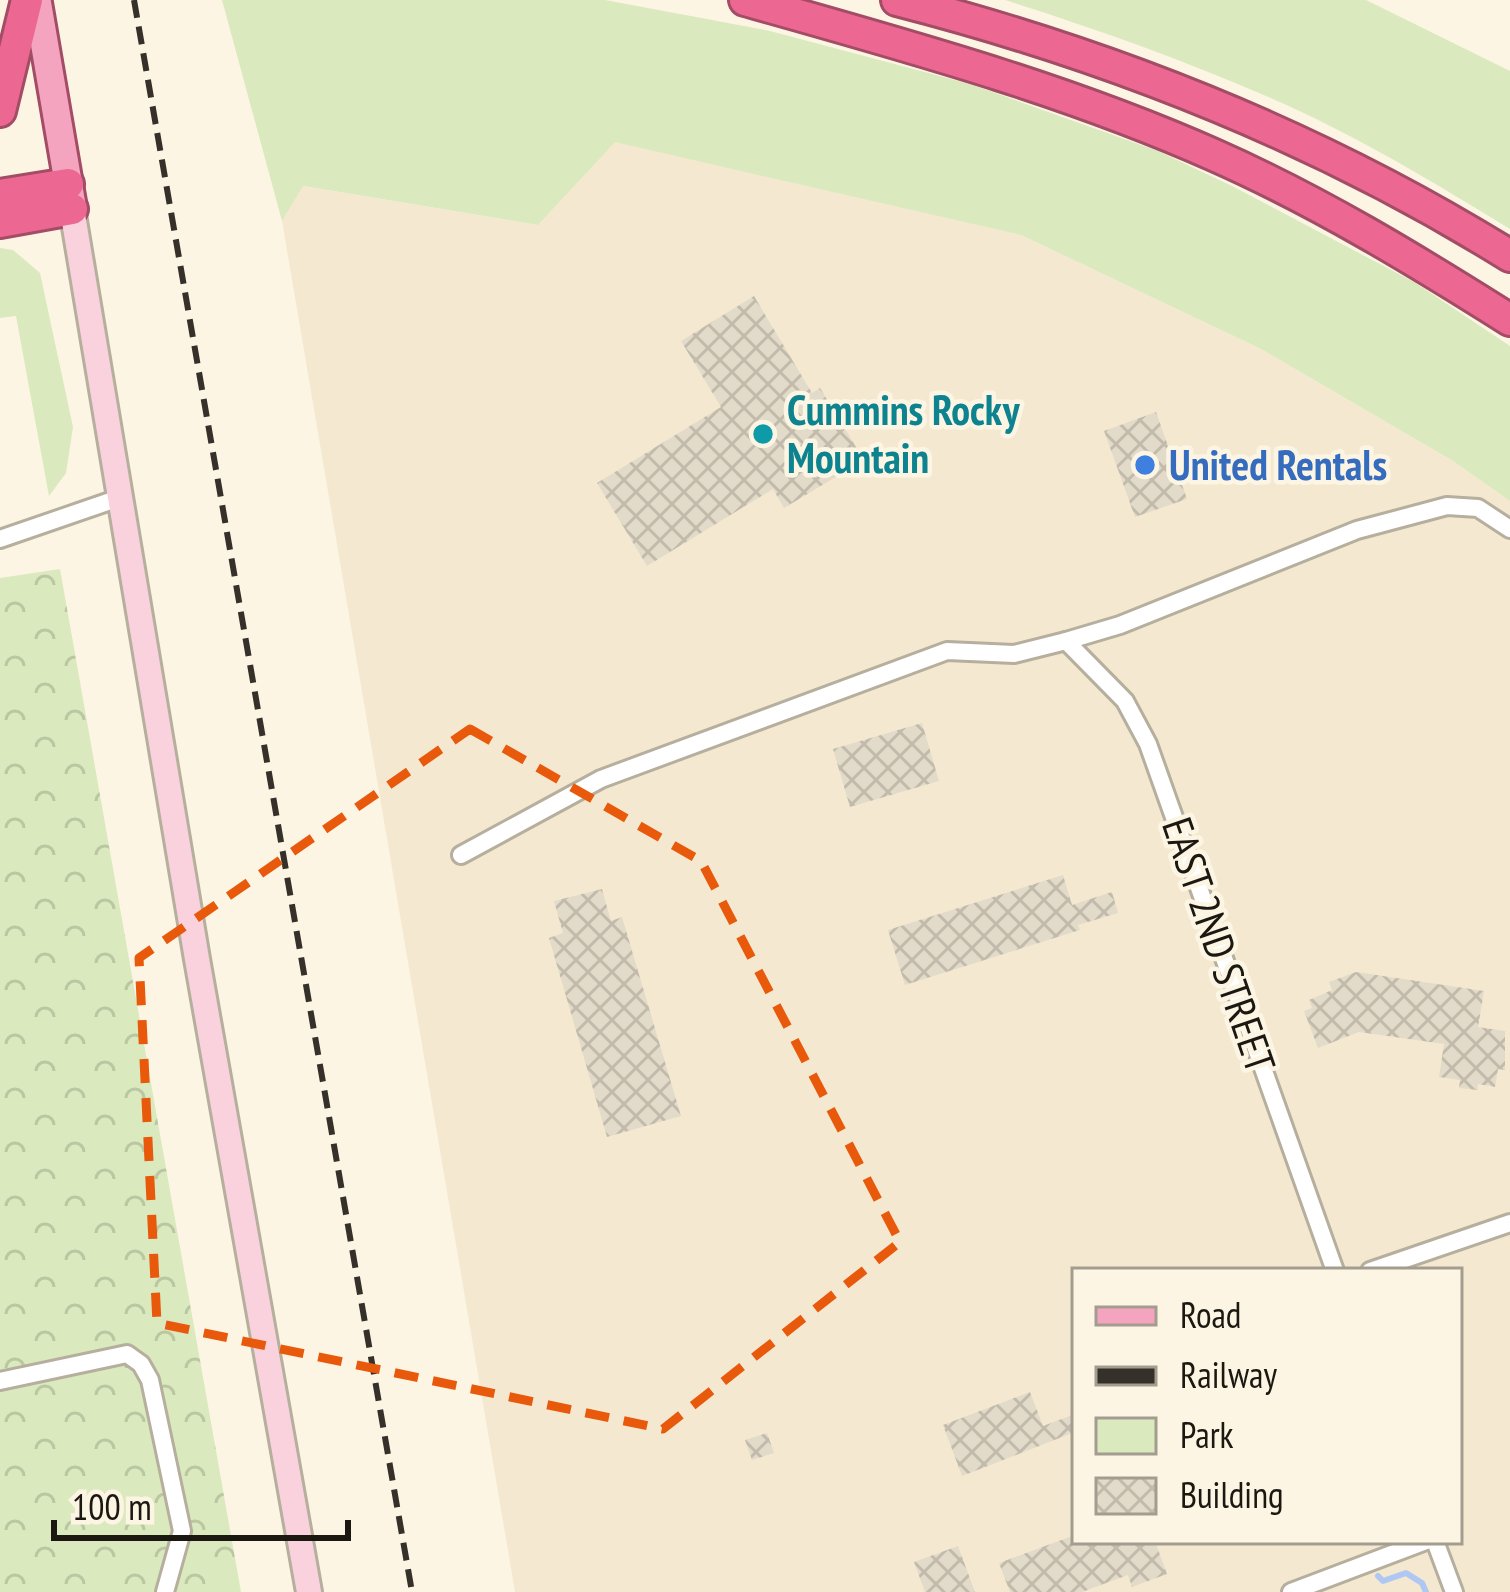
<svg xmlns="http://www.w3.org/2000/svg" width="1510" height="1592" font-family="'PT Sans Narrow',sans-serif">
	<style>
		.built { fill: #f4e9d0; fill-rule: evenodd }
		.green { fill: #dae9be }
		.forest { fill: url(#forest-crowns) }
		.lines { fill: none; stroke-linecap: round; stroke-linejoin: round }
		.stream { stroke: #afc7f3; stroke-width: 6 }
		.building { fill: url(#building-cross-hatch) }
		.minor-casing { stroke: #b6af9e; stroke-width: 22 }
		.secondary-casing { stroke: #b6af9e; stroke-width: 30 }
		.primary-casing { stroke: #a34c65; stroke-width: 33 }
		.motorway-casing { stroke: #a34c65; stroke-width: 36 }
		.minor { stroke: #fff; stroke-width: 16 }
		.secondary { stroke: #f9d2de; stroke-width: 24 }
		.primary { stroke: #f4a4be; stroke-width: 27 }
		.motorway { stroke: #ec6892; stroke-width: 30 }
		.rail { stroke: #35312a; stroke-width: 6; stroke-dasharray: 18 9; stroke-linecap: butt }
		.marked { fill: none; stroke: #e8590c; stroke-width: 9; stroke-dasharray: 24 15; stroke-linejoin: round }
		.culture-dot { fill: #0f9aa8; stroke: #fdf5e3; stroke-width: 4.5 }
		.shop-dot { fill: #3f7fe0; stroke: #fdf5e3; stroke-width: 4.5 }
		.labels { text-anchor: middle; stroke-width: 9; stroke-linejoin: round; paint-order: stroke }
		.culture-label { font-size: 42px; font-weight: bold; fill: #0d838f; stroke: #fdf5e3; text-anchor: start }
		.shop-label { font-size: 42px; font-weight: bold; fill: #366cbe; stroke: #fdf5e3; text-anchor: start }
		.street-label { font-size: 42px; fill: #1b1812; stroke: #fdf5e3 }
	</style>
	<defs>
		<pattern id="forest-crowns" width="20" height="18" patternUnits="userSpaceOnUse" patternTransform="scale(3)"><rect width="20" height="18" fill="#dae9be"/><path d="M2 6a3 3 0 1 1 6 0M12 15a3 3 0 1 1 6 0" fill="none" stroke="#bac7a2"/></pattern>
		<pattern id="building-cross-hatch" width="8" height="8" patternUnits="userSpaceOnUse" patternTransform="scale(3)"><rect width="8" height="8" fill="#e3dbc9"/><path d="M0 0l8 8M0 8l8-8" fill="none" stroke="#c2bbac"/></pattern>
	</defs>
	<rect width="100%" height="100%" fill="#fdf5e3"/>
	<path class="built" d="M615 141 1021 235 1261 349 1453 461 1510 501V1592H515L282 221 302 186 538 225ZM1075 1271H1459V1541H1075Z"/>
	<g class="green">
		<path d="M222 0H605L770 31 970 84 1158 151 1234 187 1414 282 1510 346V501L1453 461 1261 349 1021 235 615 142 538 225 303 186 282 221Z"/>
		<path d="M1005 0H1366L1510 71V229C1432 181 1350 132 1266 96 1181 59 1093 28 1005 0Z"/>
		<path d="M0 248 13 250 40 273 73 427 66 473 49 496 16 316 0 318Z"/>
	</g>
	<path class="forest" d="M60 569 241 1592H0V578Z"/>
	<g class="lines">
		<path class="stream" d="M1378 1576 1383 1581 1406 1573 1422 1583 1426 1592"/>
	</g>
	<g class="building">
		<path d="M754 296 812 393 820 388 864 460 784 508 773 489 647 566 597 483 721 407 681 341Z"/>
		<path d="M1156 412 1187 499 1135 517 1104 431Z"/>
		<path d="M922 723 939 781 850 807 833 749Z"/>
		<path d="M1063 875 1072 905 1112 892 1118 913 1078 925 1080 930 905 985 888 930Z"/>
		<path d="M602 889 611 921 622 917 681 1116 607 1137 549 938 563 933 554 901Z"/>
		<path d="M1356 972 1484 991 1478 1027 1505 1031V1070L1498 1069 1495 1087 1478 1084 1477 1090 1459 1088 1460 1080 1439 1077 1444 1044 1359 1032 1318 1048 1304 1011 1312 1008 1309 1000 1332 990 1329 982Z"/>
		<path d="M1030 1392 1043 1426 1075 1414V1432L962 1476 943 1425Z"/>
		<path d="M767 1433 774 1453 752 1460 745 1440Z"/>
		<path d="M1075 1535V1541H1155L1167 1574 1132 1587 1128 1575 1082 1592H1010L999 1563Z"/>
		<path d="M958 1546 975 1592H925L914 1562Z"/>
	</g>
	<g class="lines">
		<defs>
			<g id="minor">
				<path d="M0 539 122 497"/>
				<path d="M1066 641 1125 701 1148 744 1335 1271"/>
				<path d="M461 855 601 779 947 651 1014 654 1066 641 1120 625 1357 530 1447 506 1478 508 1510 529"/>
				<path d="M1370 1271 1510 1223"/>
				<path d="M0 1381 127 1354 141 1364 150 1380 182 1531 165 1592"/>
				<path d="M1435 1541 1454 1592"/>
				<path d="M1291 1592 1426 1541"/>
			</g>
			<path id="secondary" d="M72 209 197 959 309 1592"/>
			<path id="primary" d="M37 0 72 205"/>
			<g id="motorway">
				<path d="M745 0C904 45 1063 88 1214 155 1318 201 1415 260 1510 320"/>
				<path d="M897 0C1111 55 1322 139 1510 256"/>
				<path d="M0 111 27 0"/>
				<path d="M0 195 68 184"/>
				<path d="M0 222 72 209"/>
			</g>
		</defs>
		<use href="#minor" class="minor-casing"/>
		<use href="#secondary" class="secondary-casing"/>
		<use href="#primary" class="primary-casing"/>
		<use href="#motorway" class="motorway-casing"/>
		<use href="#minor" class="minor"/>
		<use href="#secondary" class="secondary"/>
		<use href="#primary" class="primary"/>
		<use href="#motorway" class="motorway"/>
		<path class="rail" d="M134 0 412 1592"/>
	</g>
	<path class="marked" d="M470 729 701 861 900 1242 663 1429 157 1323 139 958Z"/>
	<circle class="culture-dot" cx="763" cy="434" r="12"/>
	<circle class="shop-dot" cx="1145" cy="465" r="12"/>
	<g class="labels">
		<g class="culture-label">
			<text x="787" y="425">Cummins Rocky<tspan x="787" dy="48">Mountain</tspan></text>
		</g>
		<g class="shop-label">
			<text x="1169" y="480">United Rentals</text>
		</g>
		<g class="street-label">
			<text transform="translate(1219 945) rotate(71)" y="15">EAST 2ND STREET</text>
		</g>
	</g>
	<rect x="1072" y="1268" width="390" height="276" fill="#fdf5e3" stroke="#a39d8f" stroke-width="3"/>
	<rect x="1096" y="1307" width="60" height="18" fill="#f4a4be" stroke="#a39d8f" stroke-width="3"/>
	<text x="1180" y="1328" font-size="36" fill="#1b1812">Road</text>
	<rect x="1096" y="1367" width="60" height="18" fill="#35312a" stroke="#a39d8f" stroke-width="3"/>
	<text x="1180" y="1388" font-size="36" fill="#1b1812">Railway</text>
	<rect x="1096" y="1418" width="60" height="36" fill="#dae9be" stroke="#a39d8f" stroke-width="3"/>
	<text x="1180" y="1448" font-size="36" fill="#1b1812">Park</text>
	<rect x="1096" y="1478" width="60" height="36" fill="url(#building-cross-hatch)" stroke="#a39d8f" stroke-width="3"/>
	<text x="1180" y="1508" font-size="36" fill="#1b1812">Building</text>
	<path d="M54 1520v18h294v-18" fill="none" stroke="#1b1812" stroke-width="6"/>
	<text x="72" y="1520" font-size="36" fill="#1b1812" stroke="#fdf5e3" stroke-width="9" paint-order="stroke">100 m</text>
</svg>
